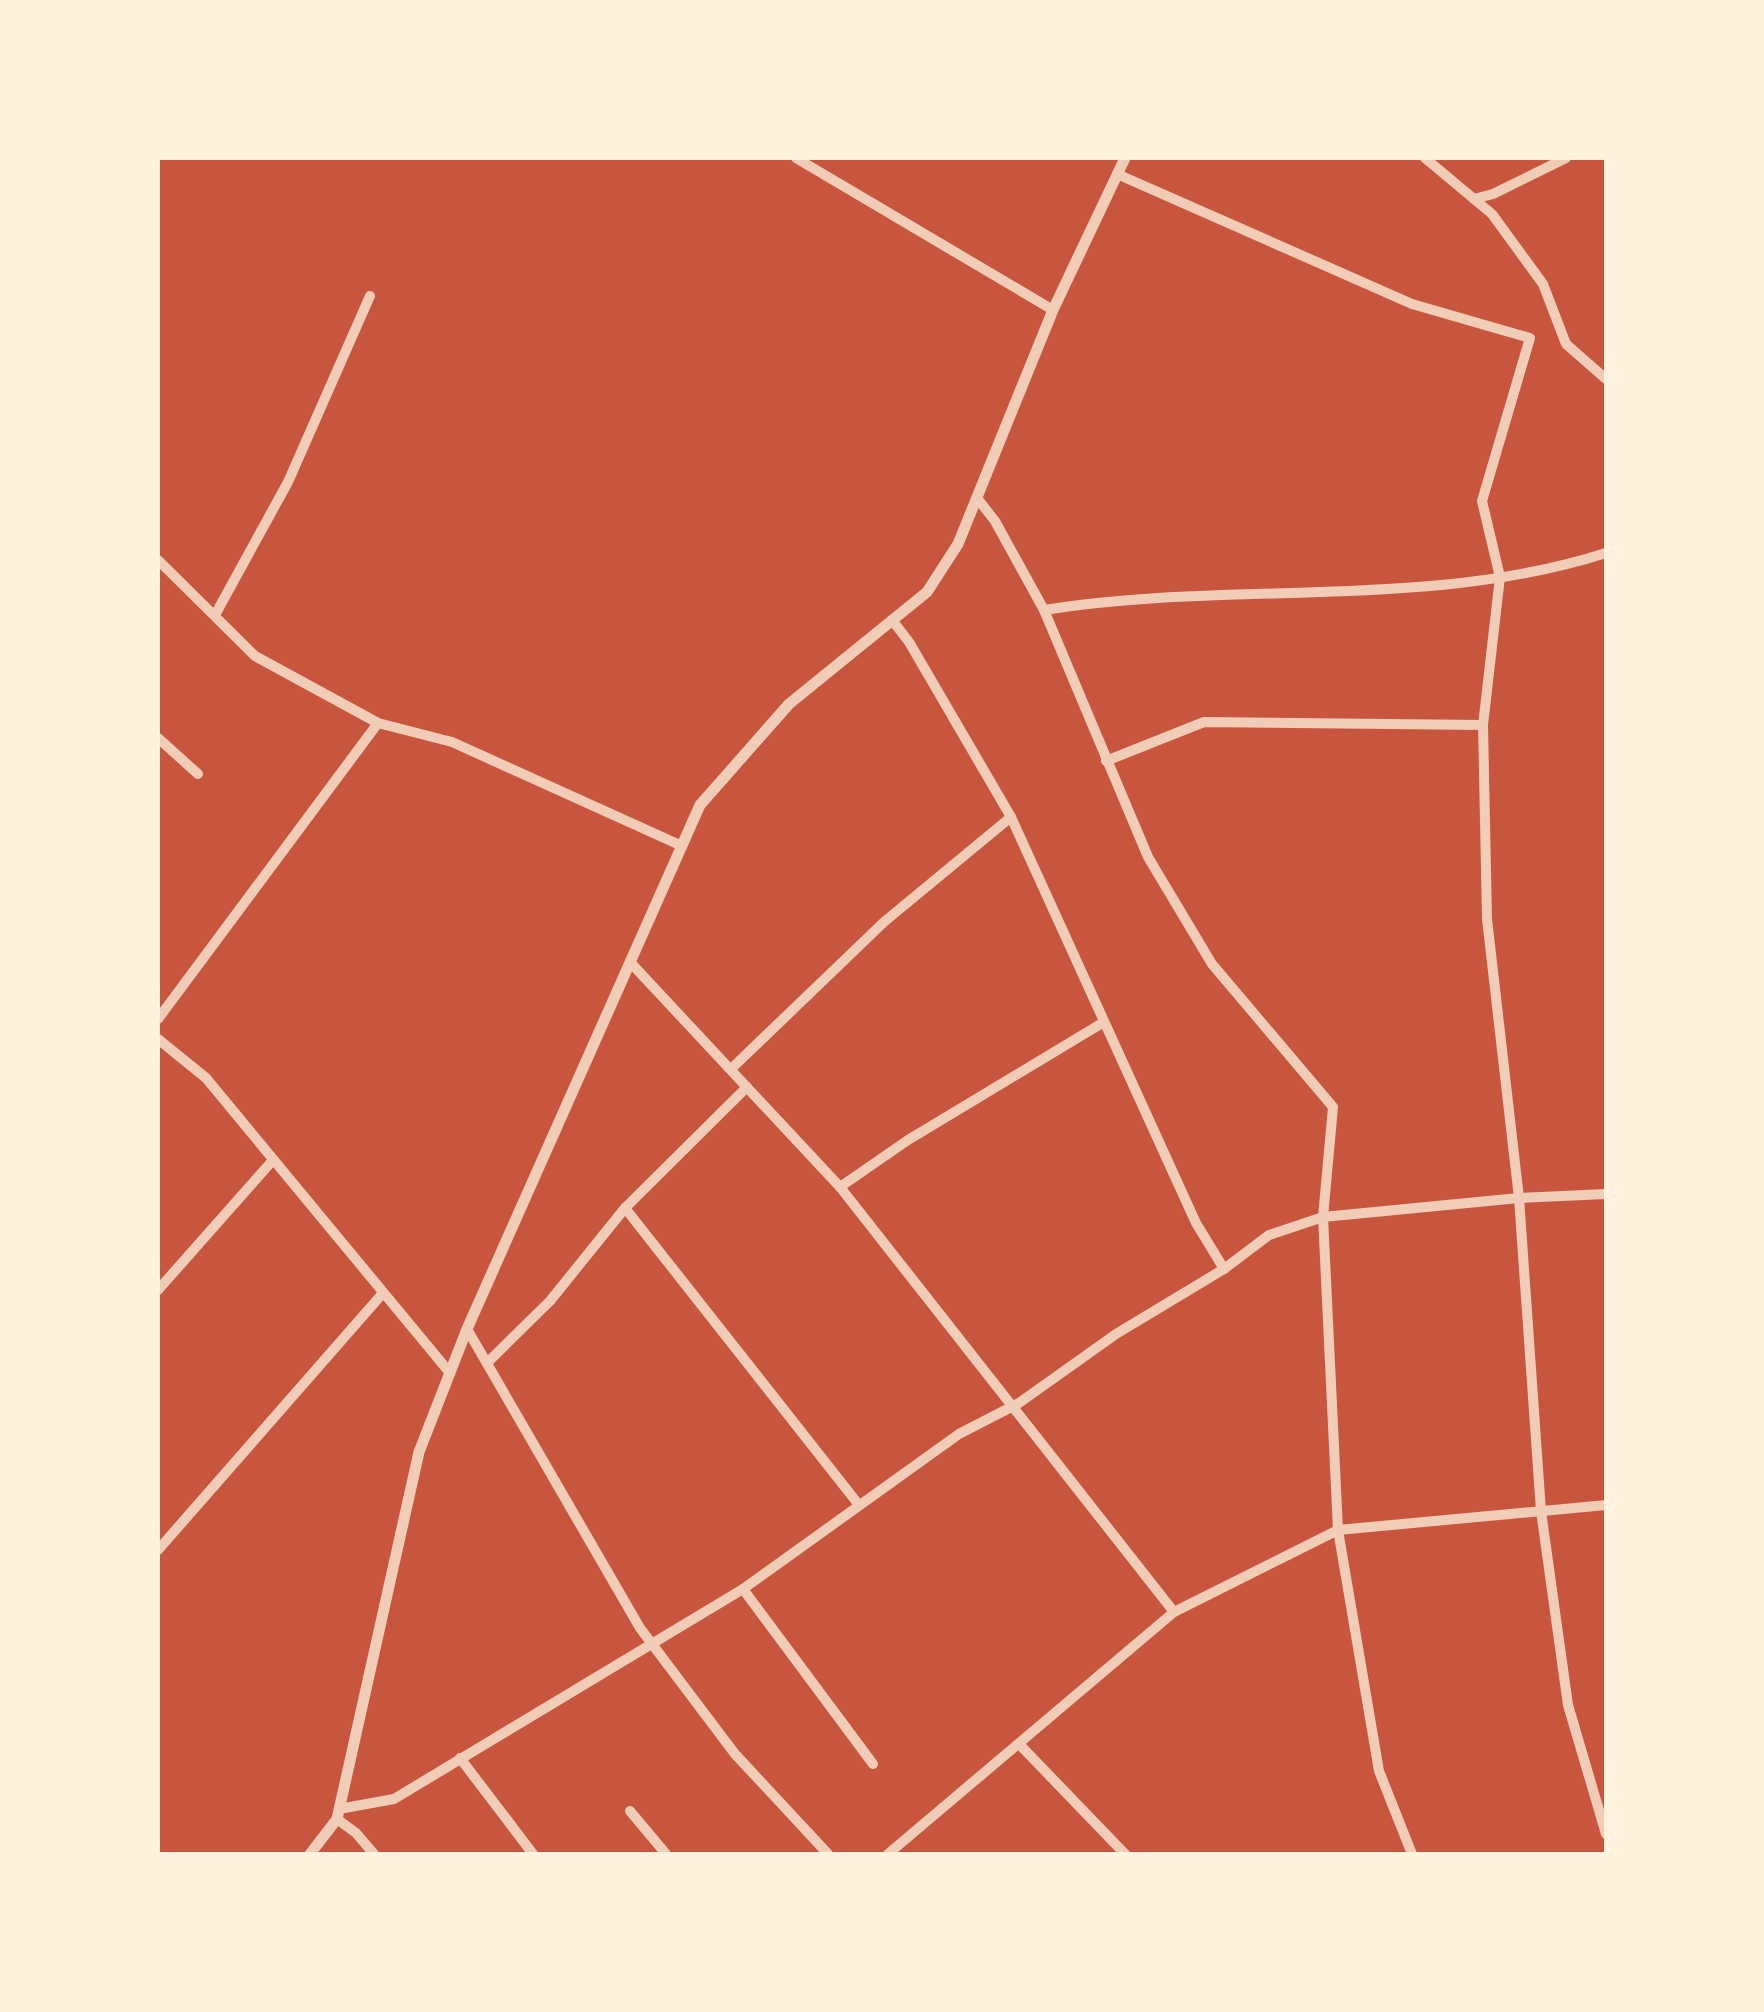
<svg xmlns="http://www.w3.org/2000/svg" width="1764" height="2012" font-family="'Noto Serif',serif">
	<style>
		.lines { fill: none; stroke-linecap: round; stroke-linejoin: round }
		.minor { stroke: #f1ccb7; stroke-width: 10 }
		.tertiary { stroke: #f1ccb7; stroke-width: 11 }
	</style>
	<rect width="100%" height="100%" fill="#c8553d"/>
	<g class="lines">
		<g class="minor">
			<path d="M796 158 1053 310"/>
			<path d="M1425 158 1492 214 1543 284 1566 344 1606 379"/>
			<path d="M1117 174 1412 304 1530 338 1482 501 1500 577 1483 725 1487 919 1519 1198 1541 1511 1568 1705 1606 1834"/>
			<path d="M1474 199 1493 194 1566 158"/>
			<path d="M977 498 995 521 1044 610C1230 580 1424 611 1606 553"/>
			<path d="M158 560 255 656 378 723 452 742 682 846"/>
			<path d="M1044 610 1148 857 1212 964 1333 1107 1323 1217 1338 1530 1379 1771 1412 1854"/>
			<path d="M215 615 288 482 370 296"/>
			<path d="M892 620 909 642 1011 817 1196 1223 1224 1269"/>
			<path d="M158 738 198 774"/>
			<path d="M1106 761 1204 722 1483 725"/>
			<path d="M630 962 840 1187 1174 1612"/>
			<path d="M158 1019 378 723"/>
			<path d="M158 1039 206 1078 450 1373"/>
			<path d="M731 1069 884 922 1011 817"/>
			<path d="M840 1187 908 1140 1104 1022"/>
			<path d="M625 1208 859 1505"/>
			<path d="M158 1290 273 1160"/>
			<path d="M467 1329 640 1628 735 1754 828 1854"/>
			<path d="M487 1363 550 1301 625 1208 747 1087"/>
			<path d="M158 1550 383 1293"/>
			<path d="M743 1589 873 1764"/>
			<path d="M1019 1744 1125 1854"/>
			<path d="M460 1758 533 1854"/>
			<path d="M339 1809 394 1799 743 1589 959 1434 1019 1403 1116 1334 1224 1269 1269 1235 1323 1217 1519 1198 1606 1194"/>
			<path d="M630 1811 666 1854"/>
			<path d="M337 1819 356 1833 374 1854"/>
			<path d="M888 1854 1174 1612 1338 1530 1606 1505"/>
		</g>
		<path class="tertiary" d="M310 1854 337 1819 419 1452 467 1329 700 805 789 704 927 592 958 544 1053 310 1125 158"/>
	</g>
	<rect width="1764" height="2012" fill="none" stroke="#fff3e0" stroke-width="320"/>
</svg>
